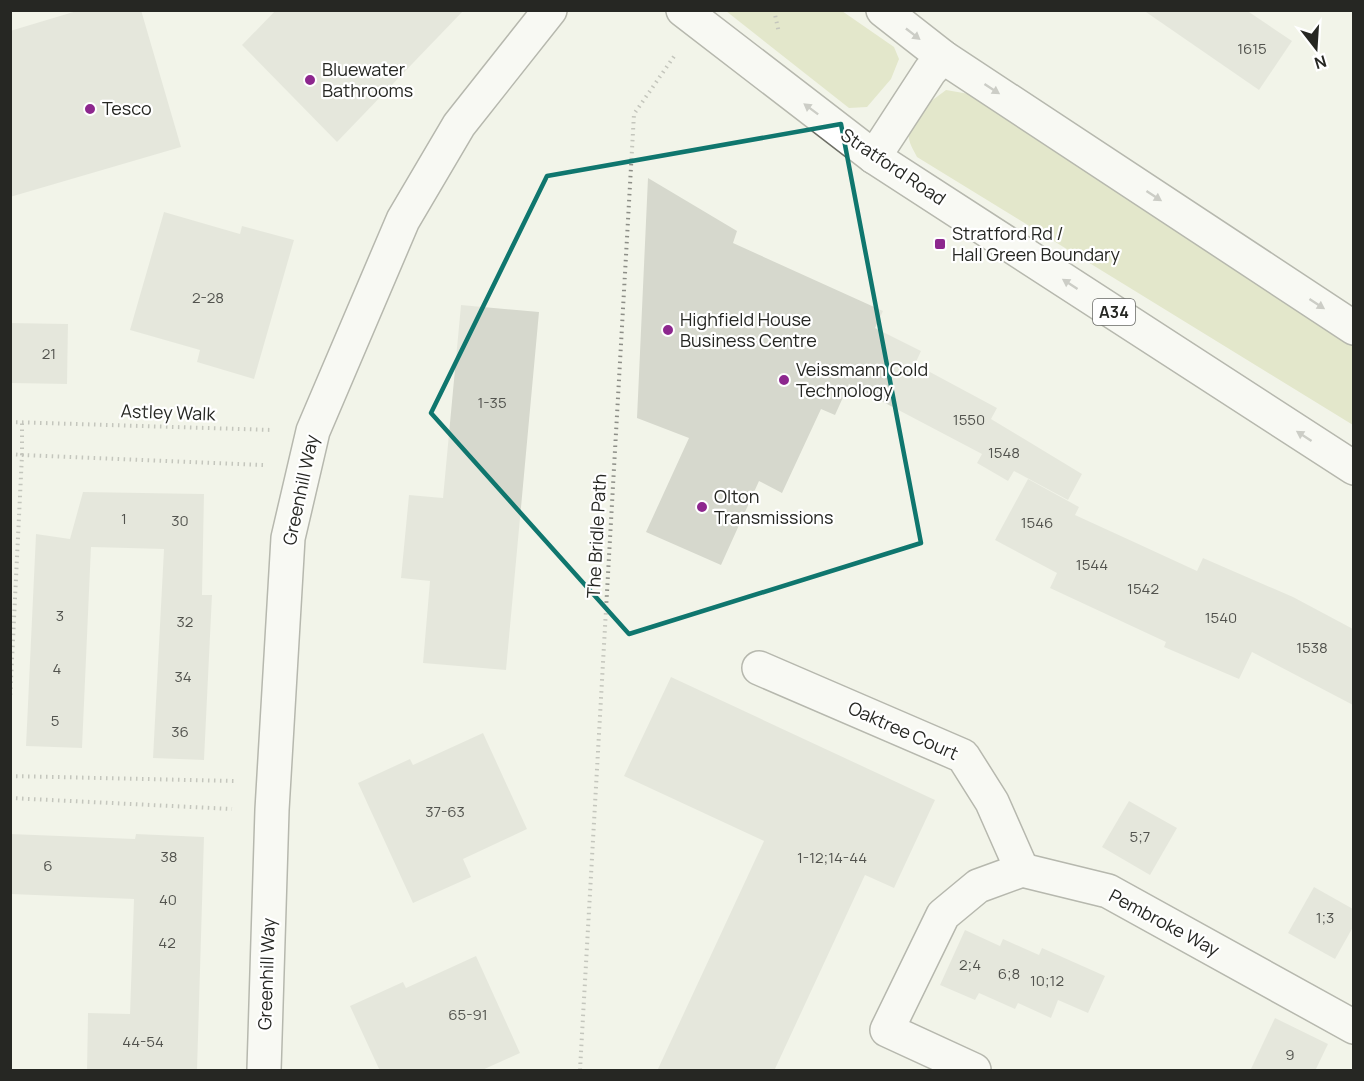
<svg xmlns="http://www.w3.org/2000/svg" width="1364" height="1081" font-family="Manrope,sans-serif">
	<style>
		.green { fill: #d0d7a6 }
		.building { fill: #d6d8cd }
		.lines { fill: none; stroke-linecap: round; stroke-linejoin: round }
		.minor-casing { stroke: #6e6f66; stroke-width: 36 }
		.trunk-casing { stroke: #6e6f66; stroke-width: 36 }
		.path { stroke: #8d8e87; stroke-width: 4; stroke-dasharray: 1.5 4.5; stroke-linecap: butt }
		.minor { stroke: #fff; stroke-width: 33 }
		.trunk { stroke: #fff; stroke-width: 33 }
		.oneway { fill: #9d9e9c }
		.marked { fill: none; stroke: #0f766e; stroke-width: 4.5; stroke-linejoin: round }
		.poi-dot { fill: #8d278e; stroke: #fff; stroke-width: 2 }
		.labels { text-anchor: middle; stroke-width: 4.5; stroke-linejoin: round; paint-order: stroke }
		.number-label { font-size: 15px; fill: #52534e }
		.shield { fill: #fff; stroke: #676865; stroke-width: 1.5 }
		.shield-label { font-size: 16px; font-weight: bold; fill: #262723 }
		.poi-label { font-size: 18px; fill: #262723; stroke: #fff; text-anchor: start }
		.street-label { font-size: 18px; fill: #262723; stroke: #fff }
	</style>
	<rect width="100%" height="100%" fill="#f2f4e9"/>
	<g class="green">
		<path d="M726 11H842L894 47 899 59 891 79 867 107 849 108Z"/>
		<path d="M946 90 969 94 1353 345V425L917 157C914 151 910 145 909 139 905 117 932 101 946 90Z"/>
	</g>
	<g class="building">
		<path d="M80 10H141L181 147 10 197V31Z"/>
		<path d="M276 10H464L337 142 242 45Z"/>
		<path d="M1143 10H1246L1292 41 1259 90Z"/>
		<path d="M648 178 737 231 733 243 883 311 875 328 921 351 915 364 997 408 991 419 1082 474 1068 500 1014 471 1008 481 977 463 982 454 849 384 835 415 821 409 782 493 759 481 721 565 646 532 689 438 637 418Z"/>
		<path d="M164 212 240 234 242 226 294 240 254 379 197 362 200 350 130 330Z"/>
		<path d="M461 305 539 312 506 670 423 663 430 581 401 578 409 495 443 498Z"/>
		<path d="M10 323 68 324 67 384 10 383Z"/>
		<path d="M1028 479 1079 507 1075 515 1134 542 1197 571 1203 558 1293 597 1353 629V705L1252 652 1239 679 1164 647 1166 642 1050 588 1057 573 995 540Z"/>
		<path d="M83 492 204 494 202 595H212L204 760 153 758 164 549 91 547 82 748 26 746 36 534 70 539Z"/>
		<path d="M671 677 935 800 894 888 865 875 774 1071H657L764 841 624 776Z"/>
		<path d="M483 733 527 829 463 859 471 877 413 903 358 783 410 759 413 765Z"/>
		<path d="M1129 801 1177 828 1150 875 1102 847Z"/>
		<path d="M10 834 135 839 136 834 204 837 197 1071H87L88 1013 130 1014 134 899 10 894Z"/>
		<path d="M1314 887 1353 909V927L1335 959 1288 933Z"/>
		<path d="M965 930 1000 946 1003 939 1039 955 1042 948 1105 976 1088 1013 1058 1000 1051 1018 1018 1003 1015 1009 979 993 975 1000 940 985Z"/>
		<path d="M476 956 520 1053 480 1071H380L350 1006 403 982 406 988Z"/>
		<path d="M1275 1018 1328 1044 1315 1071H1250Z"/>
	</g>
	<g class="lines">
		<defs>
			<g id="minor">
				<path d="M759 668 963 756 992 802 1022 870"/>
				<path d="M264 1070 272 810 288 538 313 431 403 220 459 125 550 10"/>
				<path d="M974 1070 887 1030 943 915 978 886 1022 870 1108 891 1354 1027"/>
			</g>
			<g id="trunk">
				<path d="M683 10 874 157 1354 468"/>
				<path d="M883 10 943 57 1354 328"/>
				<path d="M874 157 930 71 943 57"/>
			</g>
		</defs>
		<use href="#minor" class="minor-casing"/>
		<use href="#trunk" class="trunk-casing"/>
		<g class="path">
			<path d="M774 10 779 33"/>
			<path d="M10 422 273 430"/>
			<path d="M10 454 22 455V422"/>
			<path d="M10 701 22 455 264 465"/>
			<path d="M10 776 234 781"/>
			<path d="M10 798 232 809"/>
			<path d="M580 1070 634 114 675 55"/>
		</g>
		<use href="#minor" class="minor"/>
		<use href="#trunk" class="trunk"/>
	</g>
	<defs><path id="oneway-solid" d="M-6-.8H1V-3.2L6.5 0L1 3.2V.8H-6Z" transform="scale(1.5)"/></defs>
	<g class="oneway">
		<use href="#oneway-solid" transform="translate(913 34) rotate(38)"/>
		<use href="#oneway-solid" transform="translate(992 89) rotate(33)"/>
		<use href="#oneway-solid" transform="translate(811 109) rotate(-143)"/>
		<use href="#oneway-solid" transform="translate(1154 196) rotate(33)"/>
		<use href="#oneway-solid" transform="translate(1070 284) rotate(-147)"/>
		<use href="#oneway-solid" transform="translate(1317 304) rotate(33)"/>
		<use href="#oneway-solid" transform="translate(1304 436) rotate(-147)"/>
	</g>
	<path d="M0 0H1364V1081H0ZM841 124 921 543 629 634 431 413 547 176Z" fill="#f2f4e9" fill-opacity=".55" fill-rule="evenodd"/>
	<path class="marked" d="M841 124 921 543 629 634 431 413 547 176Z"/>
	<g class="poi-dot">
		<circle cx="310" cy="80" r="6"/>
		<circle cx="90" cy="109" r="6"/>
		<rect x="934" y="238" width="12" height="12" rx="3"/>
		<circle cx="668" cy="330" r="6"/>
		<circle cx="784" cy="380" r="6"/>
		<circle cx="702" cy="507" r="6"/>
	</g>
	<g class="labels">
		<g class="number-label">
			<text x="1252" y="54">1615</text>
			<text x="208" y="303">2-28</text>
			<text x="49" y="359">21</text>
			<text x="492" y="408">1-35</text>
			<text x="969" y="425">1550</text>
			<text x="1004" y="458">1548</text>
			<text x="124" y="524">1</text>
			<text x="180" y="526">30</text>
			<text x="1037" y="528">1546</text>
			<text x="1092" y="570">1544</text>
			<text x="1143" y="594">1542</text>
			<text x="60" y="621">3</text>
			<text x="1221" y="623">1540</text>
			<text x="185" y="627">32</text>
			<text x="1312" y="653">1538</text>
			<text x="57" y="674">4</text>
			<text x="183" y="682">34</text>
			<text x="55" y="726">5</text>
			<text x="180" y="737">36</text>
			<text x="445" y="817">37-63</text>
			<text x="1140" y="842">5;7</text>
			<text x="169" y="862">38</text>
			<text x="832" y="863">1-12;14-44</text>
			<text x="48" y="871">6</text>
			<text x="168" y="905">40</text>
			<text x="1325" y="923">1;3</text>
			<text x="167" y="948">42</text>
			<text x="970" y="970">2;4</text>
			<text x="1009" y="979">6;8</text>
			<text x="1047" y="986">10;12</text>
			<text x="468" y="1020">65-91</text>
			<text x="143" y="1047">44-54</text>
			<text x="1290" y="1060">9</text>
		</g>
		<rect class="shield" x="1093" y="299" width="42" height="26" rx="4.5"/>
		<g class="shield-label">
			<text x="1114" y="318">A34</text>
		</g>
		<g class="poi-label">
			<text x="322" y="76">Bluewater<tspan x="322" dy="21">Bathrooms</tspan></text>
			<text x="102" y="115">Tesco</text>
			<text x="952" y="240">Stratford Rd /<tspan x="952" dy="21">Hall Green Boundary</tspan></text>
			<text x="680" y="326">Highfield House<tspan x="680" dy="21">Business Centre</tspan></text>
			<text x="796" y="376">Veissmann Cold<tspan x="796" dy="21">Technology</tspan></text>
			<text x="714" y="503">Olton<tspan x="714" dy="21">Transmissions</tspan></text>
		</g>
		<g class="street-label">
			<text transform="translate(893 167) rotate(34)" y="6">Stratford Road</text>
			<text transform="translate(168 413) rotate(2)" y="6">Astley Walk</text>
			<text transform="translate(301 490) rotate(-78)" y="6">Greenhill Way</text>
			<text transform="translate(597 536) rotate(-87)" y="6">The Bridle Path</text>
			<text transform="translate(903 731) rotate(24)" y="6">Oaktree Court</text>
			<text transform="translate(1164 923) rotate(28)" y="6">Pembroke Way</text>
			<text transform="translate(267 974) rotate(-88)" y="6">Greenhill Way</text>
		</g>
	</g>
	<rect width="1364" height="1081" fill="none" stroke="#262723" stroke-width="24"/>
	<g transform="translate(1316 48) rotate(163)" stroke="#ffffff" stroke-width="4.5" paint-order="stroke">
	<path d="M0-4.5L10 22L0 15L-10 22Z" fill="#262723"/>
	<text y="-9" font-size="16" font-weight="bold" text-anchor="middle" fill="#262723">N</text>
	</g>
</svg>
